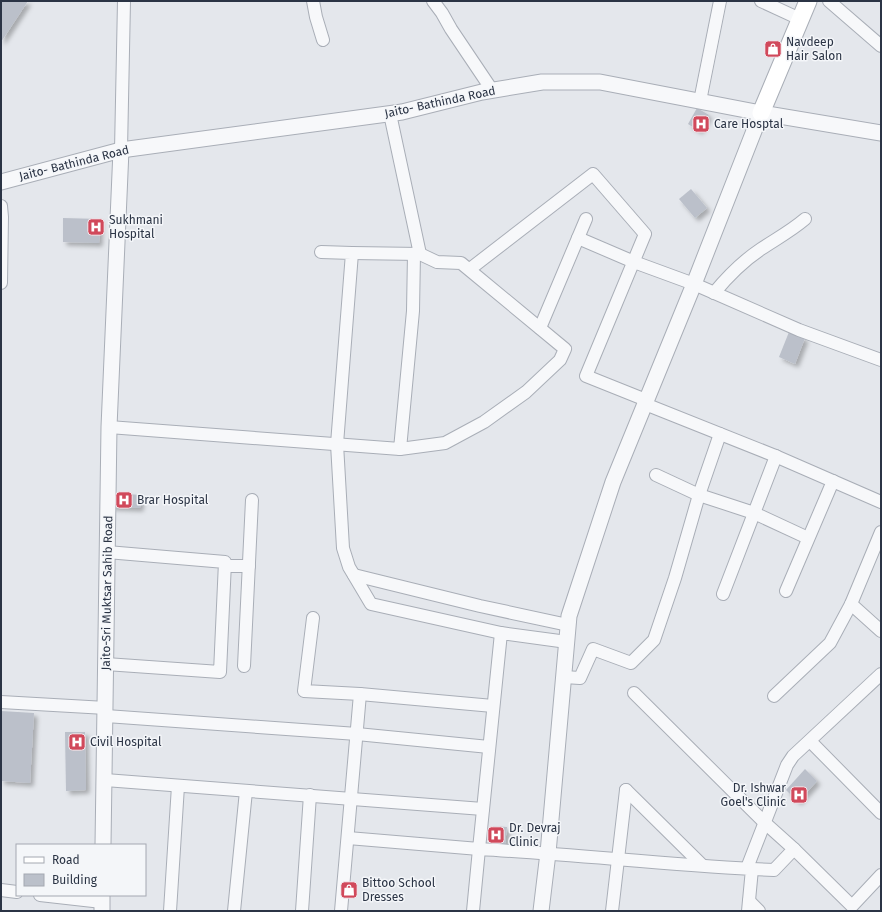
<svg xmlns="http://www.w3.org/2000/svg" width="882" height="912" font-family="'Fira Sans',sans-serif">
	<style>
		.building { fill: #bbc0ca; filter: url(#shadow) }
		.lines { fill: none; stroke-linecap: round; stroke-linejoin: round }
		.minor-casing { stroke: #a9aeb7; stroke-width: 14 }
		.tertiary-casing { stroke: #a9aeb7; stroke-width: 17 }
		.secondary-casing { stroke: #a9aeb7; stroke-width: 19 }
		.minor { stroke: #f7f8fa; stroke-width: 12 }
		.tertiary { stroke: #f7f8fa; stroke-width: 15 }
		.secondary { stroke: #fff; stroke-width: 17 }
		.labels { text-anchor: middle; stroke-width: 3; stroke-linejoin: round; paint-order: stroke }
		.poi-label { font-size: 12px; fill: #2b3445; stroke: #f4f6f9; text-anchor: start }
		.street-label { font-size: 12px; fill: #2b3445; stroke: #f4f6f9 }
	</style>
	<defs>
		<filter id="shadow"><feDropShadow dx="3.5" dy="3.5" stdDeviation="2" flood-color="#0004"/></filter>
	</defs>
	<rect width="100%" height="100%" fill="#e4e7ec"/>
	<g class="building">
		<path d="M1 1H28L1 42Z"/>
		<path d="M697 108 709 115 699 131 688 124Z"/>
		<path d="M691 189 707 208 695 218 679 199Z"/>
		<path d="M63 218 100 219 99 243 63 242Z"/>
		<path d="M789 332 805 338 795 364 779 357Z"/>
		<path d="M112 493 141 495 140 508 111 507Z"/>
		<path d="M1 711 34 713 30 783 1 781Z"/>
		<path d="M65 732H85L86 790 66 791Z"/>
		<path d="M805 769 817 781 798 802 786 790Z"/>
		<path d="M493 826 507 827 505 844 491 843Z"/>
	</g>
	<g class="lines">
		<defs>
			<g id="minor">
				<path d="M313 1 316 17 323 40"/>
				<path d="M433 1 442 13 451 29 492 90"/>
				<path d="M761 1 800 19"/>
				<path d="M829 1 881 46"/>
				<path d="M700 101 720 1"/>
				<path d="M121 150 124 1"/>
				<path d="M1 206 2 217 1 283"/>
				<path d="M578 238 634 262 694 284 799 330 881 360"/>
				<path d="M321 252 352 253 337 444 343 548 349 567 371 604 501 633"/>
				<path d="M352 253 420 254 390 114"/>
				<path d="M470 269 593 174 645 234 586 376 646 400"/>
				<path d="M714 293C728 276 743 261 761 249 776 239 791 231 805 219"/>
				<path d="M540 328 586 219"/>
				<path d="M645 404 773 455 881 502"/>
				<path d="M109 427 400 449 413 311 414 254"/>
				<path d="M400 449 445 443 484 422 526 392 560 360 565 349 461 263 437 262 420 254"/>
				<path d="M656 475 699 495 754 513 808 538"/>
				<path d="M225 566H249"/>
				<path d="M354 575 480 606 568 625"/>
				<path d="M786 591 833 481"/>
				<path d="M723 594 776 456"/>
				<path d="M851 604 881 631"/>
				<path d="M313 618 304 691 360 694 341 911"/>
				<path d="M106 664 220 672 225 562 107 552"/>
				<path d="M244 666 252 500"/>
				<path d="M564 677 580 678 593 649 631 663 654 640 675 578 699 495 720 434"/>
				<path d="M634 693 765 823 794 849 774 870 752 869"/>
				<path d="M360 694 493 706"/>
				<path d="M774 696 830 643 851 604 881 532"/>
				<path d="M1 702 106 708"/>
				<path d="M106 716 357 734 489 747"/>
				<path d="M810 741 881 813"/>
				<path d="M105 780 483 809"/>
				<path d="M626 790 702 865"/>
				<path d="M348 838 479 849 501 633 567 642"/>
				<path d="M794 849 852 906 881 875"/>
				<path d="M747 868 787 765 793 756 881 674"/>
				<path d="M1 890 17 892"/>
				<path d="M40 895 102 902"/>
				<path d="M749 901 759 911"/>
				<path d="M170 911 178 786"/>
				<path d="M234 911 246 791"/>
				<path d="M302 911 310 795"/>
				<path d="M473 911 479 849C570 854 661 864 752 869L748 911"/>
				<path d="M612 911 626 790"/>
			</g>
			<g id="tertiary">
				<path d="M1 182 121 150 402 112 482 92 542 82H600L761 113 881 133"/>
				<path d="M103 845 109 427 121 150"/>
				<path d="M102 911V895"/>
				<path d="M541 911 548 853 569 616 613 482 694 284 761 113"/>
			</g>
			<path id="secondary" d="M761 113 808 1"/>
		</defs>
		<use href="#minor" class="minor-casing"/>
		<use href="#tertiary" class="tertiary-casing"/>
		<use href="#secondary" class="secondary-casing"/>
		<use href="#minor" class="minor"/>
		<use href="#tertiary" class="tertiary"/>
		<use href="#secondary" class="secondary"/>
	</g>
	<defs>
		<symbol id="shop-square" viewBox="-11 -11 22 22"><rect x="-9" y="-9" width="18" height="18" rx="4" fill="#d1495b" stroke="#f4f6f9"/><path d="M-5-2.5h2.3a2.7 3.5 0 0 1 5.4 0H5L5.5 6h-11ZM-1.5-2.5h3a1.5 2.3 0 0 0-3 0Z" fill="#fff"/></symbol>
		<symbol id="hospital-square" viewBox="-11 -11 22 22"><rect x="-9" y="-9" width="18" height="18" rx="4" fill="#d1495b" stroke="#f4f6f9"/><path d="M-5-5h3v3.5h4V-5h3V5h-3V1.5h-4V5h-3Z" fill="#fff"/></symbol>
	</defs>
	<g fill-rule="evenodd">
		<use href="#shop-square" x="763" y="39" width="20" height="20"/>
		<use href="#hospital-square" x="691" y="114" width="20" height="20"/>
		<use href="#hospital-square" x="86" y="217" width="20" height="20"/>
		<use href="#hospital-square" x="114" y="490" width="20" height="20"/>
		<use href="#hospital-square" x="67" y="732" width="20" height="20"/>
		<use href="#hospital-square" x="789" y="785" width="20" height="20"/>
		<use href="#hospital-square" x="486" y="825" width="20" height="20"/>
		<use href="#shop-square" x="339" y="880" width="20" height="20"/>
	</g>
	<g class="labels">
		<g class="poi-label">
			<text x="786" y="46">Navdeep<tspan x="786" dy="14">Hair Salon</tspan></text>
			<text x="714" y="128">Care Hosptal</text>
			<text x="109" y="224">Sukhmani<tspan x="109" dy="14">Hospital</tspan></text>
			<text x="137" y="504">Brar Hospital</text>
			<text x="90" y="746">Civil Hospital</text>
			<text x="786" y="792" text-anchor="end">Dr. Ishwar<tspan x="786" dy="14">Goel's Clinic</tspan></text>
			<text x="509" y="832">Dr. Devraj<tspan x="509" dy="14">Clinic</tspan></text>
			<text x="362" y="887">Bittoo School<tspan x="362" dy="14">Dresses</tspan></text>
		</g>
		<g class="street-label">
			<text transform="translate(440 102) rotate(-12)" y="4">Jaito- Bathinda Road</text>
			<text transform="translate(74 163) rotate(-14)" y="4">Jaito- Bathinda Road</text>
			<text transform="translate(107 593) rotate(-89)" y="4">Jaito-Sri Muktsar Sahib Road</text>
		</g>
	</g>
	<rect width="882" height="912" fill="none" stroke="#2b3445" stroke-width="4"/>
	<rect x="16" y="844" width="130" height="52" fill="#f4f6f9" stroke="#a4a8b1"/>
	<rect x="24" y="857" width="20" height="6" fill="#ffffff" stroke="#a4a8b1"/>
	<text x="52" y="864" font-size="12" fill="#2b3445">Road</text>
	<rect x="24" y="874" width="20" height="12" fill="#bbc0ca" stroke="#a4a8b1"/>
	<text x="52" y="884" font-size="12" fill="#2b3445">Building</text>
</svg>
